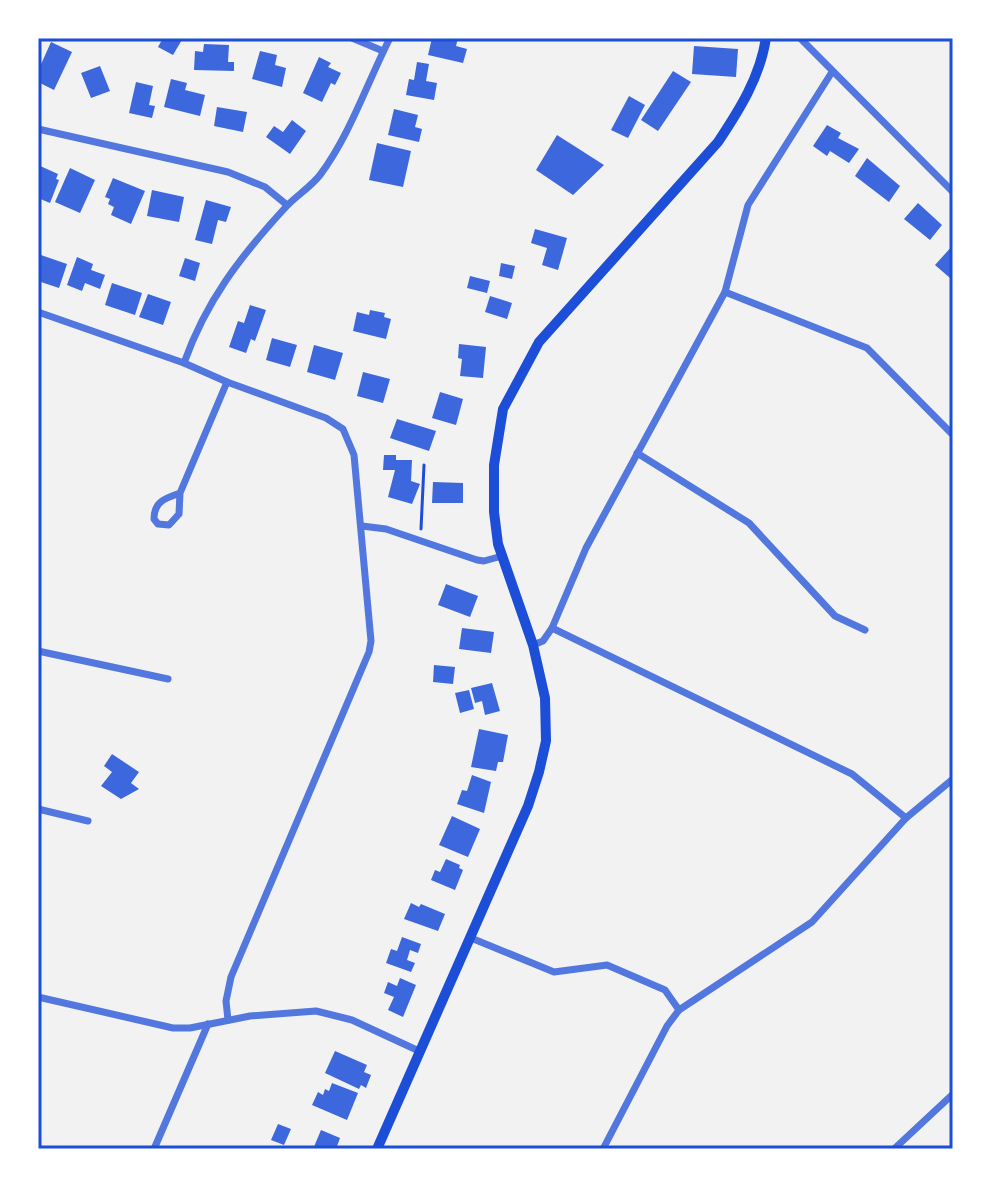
<svg xmlns="http://www.w3.org/2000/svg" width="991" height="1187" font-family="'Fira Sans Condensed',sans-serif">
	<style>
		.building { fill: #3d67dc }
		.lines { fill: none; stroke-linecap: round; stroke-linejoin: round }
		.path { stroke: #1d4ed8; stroke-width: 3 }
		.minor { stroke: #5277de; stroke-width: 7 }
		.secondary { stroke: #1d4ed8; stroke-width: 10 }
		.neatline { fill: none; stroke: #1d4ed8; stroke-width: 3 }
	</style>
	<rect width="100%" height="100%" fill="#f2f2f2"/>
	<g class="building">
		<path d="M163 38H183L173 55 158 47Z"/>
		<path d="M432 38H458L456 46 467 49 463 63 428 55Z"/>
		<path d="M51 42 72 52 54 90 38 82V71Z"/>
		<path d="M204 44 229 45 228 62H234V71L194 70 195 51 203 52Z"/>
		<path d="M694 46 738 49 736 77 692 74Z"/>
		<path d="M260 51 277 55 275 65 286 68 282 87 252 79Z"/>
		<path d="M319 57 331 63 328 67 341 73 335 85 331 83 322 102 303 93Z"/>
		<path d="M417 62 429 64 426 81 437 83 434 100 406 95 409 79 414 80Z"/>
		<path d="M100 66 110 91 91 98 81 73Z"/>
		<path d="M673 71 691 82 658 131 641 120Z"/>
		<path d="M171 79 187 83 185 90 205 95 200 116 164 107Z"/>
		<path d="M136 82 153 86 149 105 155 106 152 118 129 113Z"/>
		<path d="M629 96 645 105 628 138 611 130Z"/>
		<path d="M217 107 247 112 243 132 214 126Z"/>
		<path d="M394 109 418 115 415 127 422 129 419 142 388 135Z"/>
		<path d="M292 120 306 131 290 154 266 137 274 126 283 132Z"/>
		<path d="M827 125 841 133 838 138 859 149 849 163 830 151 827 156 813 146Z"/>
		<path d="M557 135 604 165 573 195 536 170Z"/>
		<path d="M377 143 411 151 403 187 369 180Z"/>
		<path d="M867 158 900 186 889 202 855 176Z"/>
		<path d="M38 165 58 174 56 179 59 180 50 203 38 198Z"/>
		<path d="M70 168 95 180 80 213 55 202Z"/>
		<path d="M113 178 145 191 131 224 111 215 114 207 108 204 110 199 105 197Z"/>
		<path d="M152 190 184 197 179 222 147 216Z"/>
		<path d="M206 200 231 207 226 222 218 220 212 244 195 240Z"/>
		<path d="M918 203 942 225 930 240 904 219Z"/>
		<path d="M535 229 567 238 558 270 542 265 547 248 531 243Z"/>
		<path d="M953 245V275L950 278 935 265Z"/>
		<path d="M38 254 67 264 59 288 38 281Z"/>
		<path d="M77 257 93 264 91 270 105 275 100 289 85 283 82 291 67 285Z"/>
		<path d="M185 258 200 263 195 281 179 276Z"/>
		<path d="M501 263 515 266 512 279 499 276Z"/>
		<path d="M470 276 490 281 487 293 467 288Z"/>
		<path d="M112 283 142 293 135 315 105 305Z"/>
		<path d="M148 294 171 302 163 325 139 317Z"/>
		<path d="M490 296 512 303 507 319 485 312Z"/>
		<path d="M250 305 266 310 255 341 251 339 246 353 229 347 238 321 244 323Z"/>
		<path d="M370 310 385 313 384 317 391 319 386 339 353 331 357 312 369 315Z"/>
		<path d="M272 338 297 345 290 367 266 360Z"/>
		<path d="M459 344 486 347 483 378 460 376 462 359 458 358Z"/>
		<path d="M314 345 343 353 335 380 307 372Z"/>
		<path d="M363 372 390 379 383 403 357 396Z"/>
		<path d="M440 392 463 399 456 425 432 418Z"/>
		<path d="M397 419 436 431 429 451 390 438Z"/>
		<path d="M384 455H396V460H412L411 481 420 484 412 504 388 497 395 470H383Z"/>
		<path d="M433 482 463 483V503H432Z"/>
		<path d="M446 584 478 596 470 617 438 605Z"/>
		<path d="M462 628 494 632 491 653 459 649Z"/>
		<path d="M434 665 455 667 453 684 433 682Z"/>
		<path d="M492 683 500 711 485 715 482 701 475 703 471 688Z"/>
		<path d="M469 690 474 709 460 713 455 693Z"/>
		<path d="M479 729 508 735 503 762H498L496 771 471 767Z"/>
		<path d="M112 754 139 772 131 783 139 789 121 799 101 786 112 772 104 766Z"/>
		<path d="M472 775 491 782 484 813 457 804 462 790 467 791Z"/>
		<path d="M452 816 480 829 468 857 439 845Z"/>
		<path d="M446 859 460 865 459 868 463 870 455 890 431 880 435 870 440 872Z"/>
		<path d="M411 903 419 907 421 904 445 914 438 931 404 919Z"/>
		<path d="M402 937 421 944 418 953 410 950 407 960 415 963 411 972 386 963 391 949 397 951Z"/>
		<path d="M400 978 416 985 403 1017 388 1010 394 997 384 993 388 982 397 986Z"/>
		<path d="M335 1051 367 1065 364 1072 371 1075 366 1088 361 1085 359 1089 325 1073Z"/>
		<path d="M332 1083 358 1093 347 1120 312 1105 318 1092 323 1095 325 1089 329 1091Z"/>
		<path d="M278 1124 291 1129 284 1145 271 1140Z"/>
		<path d="M321 1130 340 1138 336 1149H313Z"/>
	</g>
	<g class="lines">
		<path class="path" d="M421 529 424 465"/>
		<g class="minor">
			<path d="M352 38 383 51"/>
			<path d="M800 38 953 192"/>
			<path d="M38 129 228 172 265 187 287 205"/>
			<path d="M725 292 867 348 953 435"/>
			<path d="M38 312 184 363 227 382 326 418 343 429 354 455 371 641 369 652 231 977 226 1001 228 1020"/>
			<path d="M184 363C206 301 240 257 284 209 294 197 310 188 320 175 350 135 367 83 390 38"/>
			<path d="M637 453 749 523 835 616 865 630"/>
			<path d="M180 493C166 498 154 501 154 519L158 524 169 525 179 514 180 493 227 382"/>
			<path d="M362 526 386 529 477 560 484 561 502 556"/>
			<path d="M552 628 852 774 906 818"/>
			<path d="M533 645 543 641 552 628 586 548 725 292 748 205 832 72"/>
			<path d="M38 651 168 679"/>
			<path d="M38 809 88 821"/>
			<path d="M471 938 554 972 607 965 665 990 679 1010 667 1026 603 1149"/>
			<path d="M38 997 173 1028H190L250 1016 316 1011 352 1020 419 1051"/>
			<path d="M679 1010 812 922 906 818 953 779"/>
			<path d="M154 1149 208 1024"/>
			<path d="M894 1149 953 1094"/>
		</g>
		<path class="secondary" d="M377 1149 528 806 539 772 546 741 545 698 533 645 498 544 494 512V465L503 409 539 342 718 142C740 109 760 77 766 38"/>
	</g>
	<rect width="991" height="1187" fill="none" stroke="#ffffff" stroke-width="80"/>
	<rect x="40" y="40" width="911" height="1107" class="neatline"/>
</svg>
